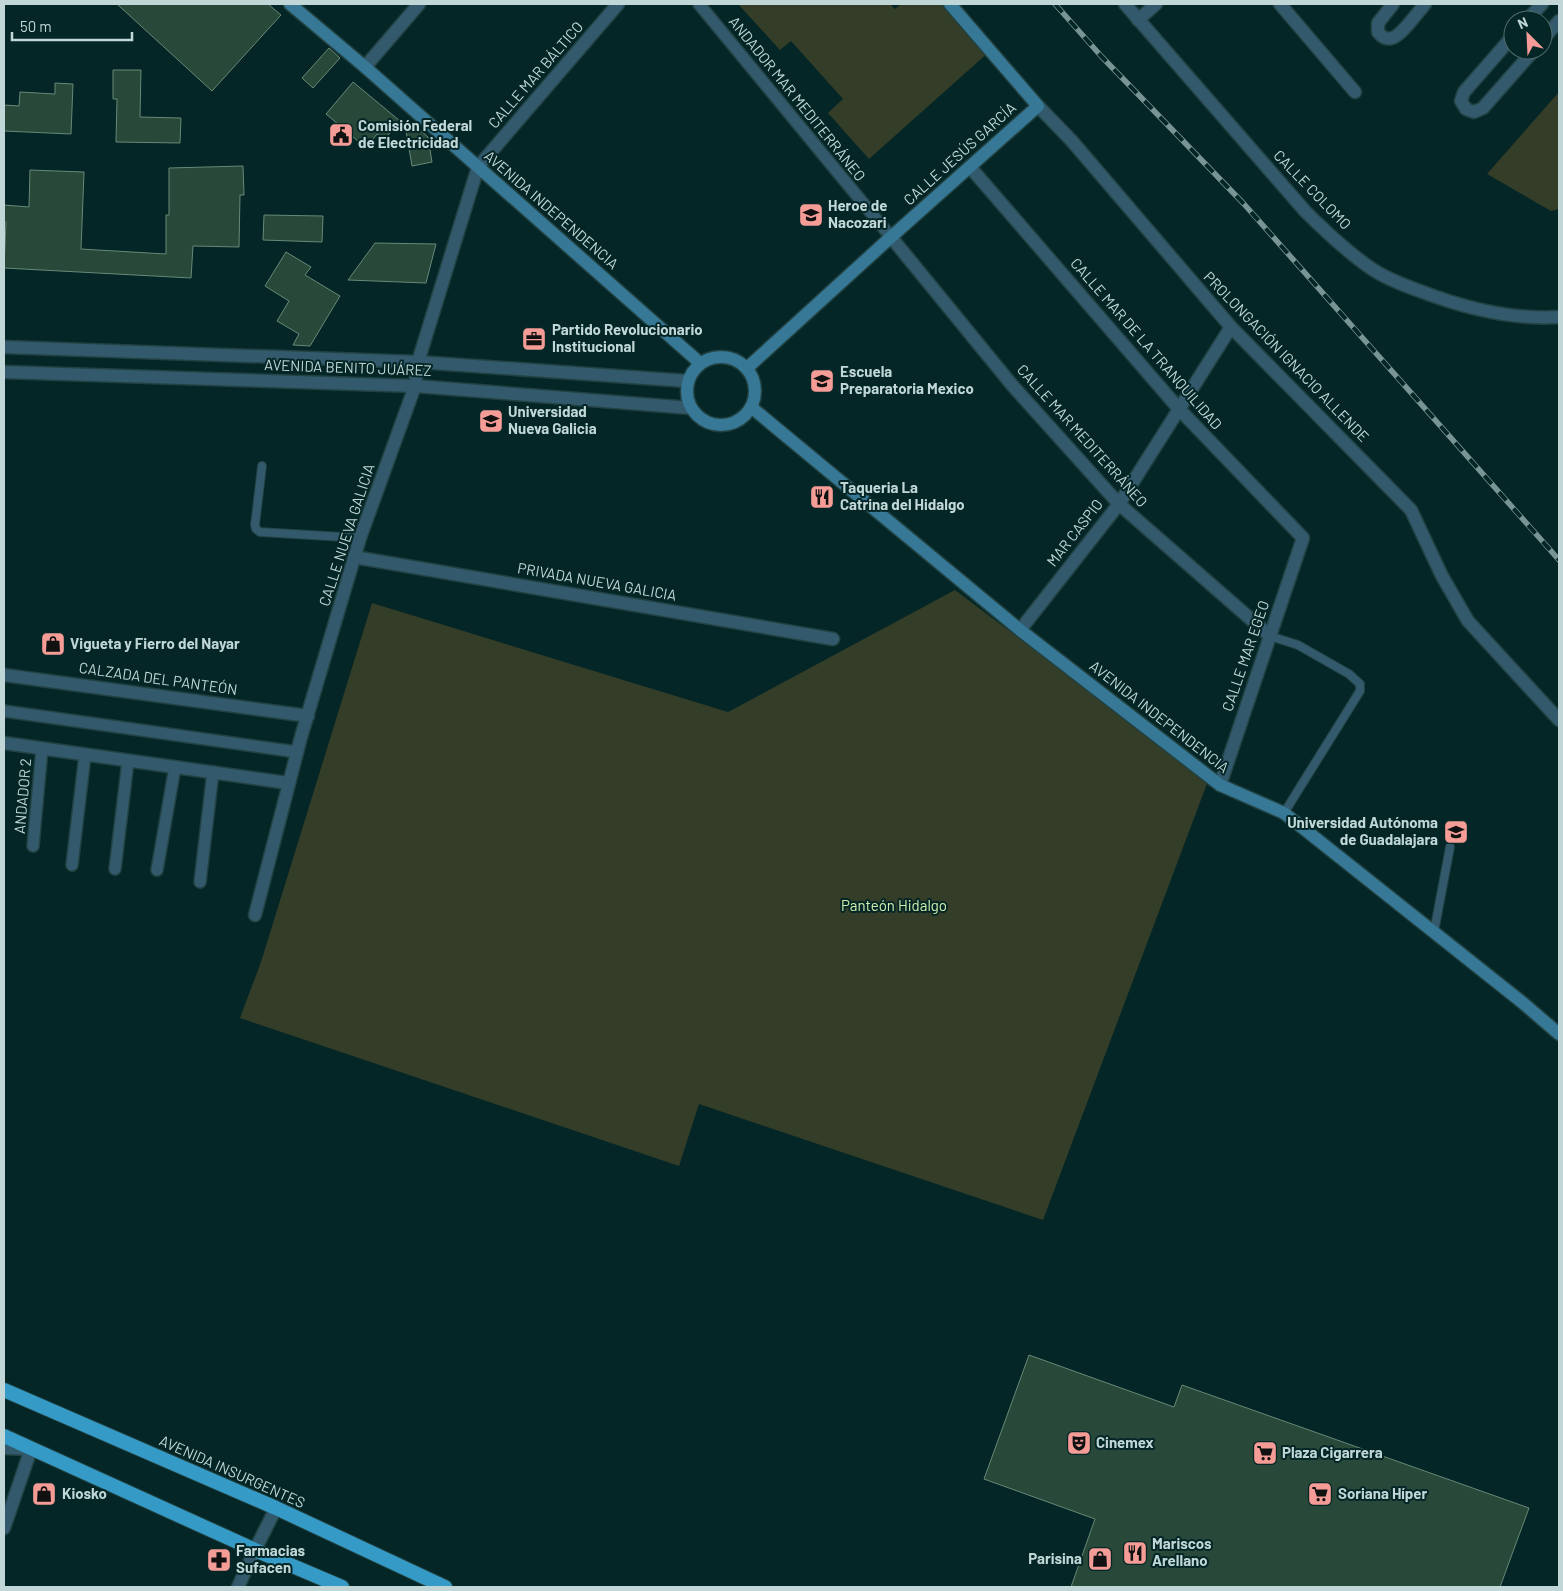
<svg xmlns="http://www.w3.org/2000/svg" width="1563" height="1591" font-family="Barlow,sans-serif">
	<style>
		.green { fill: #343d27 }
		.building { fill: #284939; stroke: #678977 }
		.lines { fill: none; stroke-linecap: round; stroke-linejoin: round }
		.service-casing { stroke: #224242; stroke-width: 10 }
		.pedestrian-casing { stroke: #224242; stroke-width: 14 }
		.minor-casing { stroke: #224242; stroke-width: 15 }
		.secondary-casing { stroke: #224242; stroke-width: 15 }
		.trunk-casing { stroke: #224242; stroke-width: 16 }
		.service { stroke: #32596c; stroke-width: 8 }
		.pedestrian { stroke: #32596c; stroke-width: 11 }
		.minor { stroke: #32596c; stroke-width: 12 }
		.secondary { stroke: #367896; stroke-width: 12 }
		.trunk { stroke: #359bc6; stroke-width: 14 }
		.rail-casing { stroke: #799494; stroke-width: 5.5 }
		.rail { stroke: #042626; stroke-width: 4; stroke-dasharray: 11; stroke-linecap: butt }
		.labels { text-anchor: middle; stroke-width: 4; stroke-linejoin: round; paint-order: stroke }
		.street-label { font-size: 15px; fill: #c1d7d7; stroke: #042626 }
		.poi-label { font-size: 15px; font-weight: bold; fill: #c1d7d7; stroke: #042626; text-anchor: start }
		.park-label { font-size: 15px; fill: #d1edac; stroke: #042626 }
	</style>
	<rect width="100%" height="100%" fill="#042626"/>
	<g class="green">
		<path d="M738 4H890L895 9 901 4H947L990 51 869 159 828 113 843 99 791 41 780 50Z"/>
		<path d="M1559 92V209L1551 211 1487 174Z"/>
		<path d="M955 590 1208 781 1043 1220 699 1104 679 1166 240 1018 261 962 372 603 728 712Z"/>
	</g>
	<g class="building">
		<path d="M117 4H268L281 15 212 91Z"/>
		<path d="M329 48 340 58 313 88 302 78Z"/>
		<path d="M113 70H141L140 117 181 118 180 143 116 142 117 99H113Z"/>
		<path d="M353 82 400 121 384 140 377 134 366 148 326 114Z"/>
		<path d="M55 83 73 84 71 134 4 131V105L19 106 20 92 55 94Z"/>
		<path d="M405 125 414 132 418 128 428 137 432 162 412 166Z"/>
		<path d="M243 166 244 195H240L239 247 193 246 191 278 4 268 6 222H4V205L29 207 30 170 84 172 81 249 166 254V215H169V168Z"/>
		<path d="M264 215 323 216 322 242 263 240Z"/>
		<path d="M375 243 436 244 426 283 348 280Z"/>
		<path d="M286 252 311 267 305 275 340 296 310 346 293 345 299 334 277 321 289 301 265 286Z"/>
		<path d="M1029 1355 1174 1407 1182 1385 1529 1508 1500 1587H1071L1095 1519 984 1479Z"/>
	</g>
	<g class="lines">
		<defs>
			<g id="service">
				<path d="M262 466 255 525 256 529 260 532 360 538"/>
				<path d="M1270 636 1298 645 1349 674 1360 684V691L1284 813"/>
				<path d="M1434 932 1450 847"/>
			</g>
			<g id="pedestrian">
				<path d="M699 4 891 237"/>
				<path d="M4 711 297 752"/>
				<path d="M33 846 42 749"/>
				<path d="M72 865 85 755"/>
				<path d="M115 869 128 761"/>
				<path d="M157 870 175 767"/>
				<path d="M200 882 213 772"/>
			</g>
			<g id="minor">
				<path d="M1125 4 1305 211C1326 232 1347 252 1372 269 1387 279 1403 285 1420 291 1464 308 1512 320 1559 317"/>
				<path d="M1280 4 1355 92"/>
				<path d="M1393 4 1378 23V32C1382 37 1386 40 1392 38 1401 36 1418 12 1425 4"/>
				<path d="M1138 20 1156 4"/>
				<path d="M1527 20 1542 4"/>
				<path d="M1513 36 1464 92 1461 101 1466 109 1474 112 1483 108 1534 50"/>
				<path d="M1543 39 1559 21"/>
				<path d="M365 67 419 4"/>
				<path d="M1038 106 1071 140 1231 327 1411 510 1442 576 1468 621 1559 720"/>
				<path d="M970 167 1179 409 1303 538 1220 785"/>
				<path d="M891 237 1012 385 1119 504 1270 636"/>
				<path d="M4 347 418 362 687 381"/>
				<path d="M4 372 415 386 691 408"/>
				<path d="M354 557 833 639"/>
				<path d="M1020 630 1119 504 1231 327"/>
				<path d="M4 675 308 716"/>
				<path d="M4 743 288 783"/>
				<path d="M255 915 301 737 360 538 415 386 418 362 478 167 618 4"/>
				<path d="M4 1448 31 1449 4 1528"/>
				<path d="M238 1587 255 1550 276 1508"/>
			</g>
			<g id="secondary">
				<path d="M290 4 365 67 700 363"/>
				<circle cx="721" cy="391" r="34"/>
				<path d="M747 368 891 237 1038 106 950 4"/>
				<path d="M751 407 1020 630 1220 785 1284 813 1523 1003 1559 1034"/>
			</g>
			<g id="trunk">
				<path d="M4 1390 276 1508 445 1587"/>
				<path d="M4 1436 255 1550 342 1587"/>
			</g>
		</defs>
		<use href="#service" class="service-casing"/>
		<use href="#pedestrian" class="pedestrian-casing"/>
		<use href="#minor" class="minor-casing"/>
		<use href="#secondary" class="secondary-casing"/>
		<use href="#trunk" class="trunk-casing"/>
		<use href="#service" class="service"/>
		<use href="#pedestrian" class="pedestrian"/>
		<use href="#minor" class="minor"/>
		<use href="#secondary" class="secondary"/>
		<use href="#trunk" class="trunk"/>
		<defs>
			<path id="rail" d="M1055 4 1101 56 1244 204 1559 560"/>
		</defs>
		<use href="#rail" class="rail-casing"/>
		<use href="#rail" class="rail"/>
	</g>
	<defs>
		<symbol id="civic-square" viewBox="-11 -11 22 22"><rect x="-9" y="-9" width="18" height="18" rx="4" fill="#f59c96" stroke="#042626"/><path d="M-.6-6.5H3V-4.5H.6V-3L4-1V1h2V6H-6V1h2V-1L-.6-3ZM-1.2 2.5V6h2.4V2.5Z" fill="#111"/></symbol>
		<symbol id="school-square" viewBox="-11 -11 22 22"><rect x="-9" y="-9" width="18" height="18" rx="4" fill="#f59c96" stroke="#042626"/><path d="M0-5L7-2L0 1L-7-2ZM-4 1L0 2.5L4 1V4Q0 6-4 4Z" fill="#111"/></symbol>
		<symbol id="office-square" viewBox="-11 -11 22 22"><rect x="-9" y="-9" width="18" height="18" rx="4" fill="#f59c96" stroke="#042626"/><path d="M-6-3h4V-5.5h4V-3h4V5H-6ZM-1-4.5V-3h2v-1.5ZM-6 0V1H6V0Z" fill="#111"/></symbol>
		<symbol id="university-square" viewBox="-11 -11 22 22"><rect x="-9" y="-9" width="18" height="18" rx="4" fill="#f59c96" stroke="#042626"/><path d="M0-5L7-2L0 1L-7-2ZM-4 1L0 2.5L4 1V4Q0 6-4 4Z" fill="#111"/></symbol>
		<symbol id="restaurant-square" viewBox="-11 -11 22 22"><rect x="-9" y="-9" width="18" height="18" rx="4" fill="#f59c96" stroke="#042626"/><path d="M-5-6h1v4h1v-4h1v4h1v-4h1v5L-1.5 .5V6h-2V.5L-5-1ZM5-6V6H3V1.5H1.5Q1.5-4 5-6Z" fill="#111"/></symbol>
		<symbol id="shop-square" viewBox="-11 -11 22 22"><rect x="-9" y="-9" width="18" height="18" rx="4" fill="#f59c96" stroke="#042626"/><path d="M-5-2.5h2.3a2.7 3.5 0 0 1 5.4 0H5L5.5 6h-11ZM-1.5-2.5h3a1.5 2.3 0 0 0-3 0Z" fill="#111"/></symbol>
		<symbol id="theatre-square" viewBox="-11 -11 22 22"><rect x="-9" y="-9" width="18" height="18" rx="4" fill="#f59c96" stroke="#042626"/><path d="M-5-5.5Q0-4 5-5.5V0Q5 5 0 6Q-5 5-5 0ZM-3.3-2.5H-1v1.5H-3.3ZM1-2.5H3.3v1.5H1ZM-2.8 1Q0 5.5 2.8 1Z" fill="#111"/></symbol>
		<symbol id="supermarket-square" viewBox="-11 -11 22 22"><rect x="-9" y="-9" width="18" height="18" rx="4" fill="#f59c96" stroke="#042626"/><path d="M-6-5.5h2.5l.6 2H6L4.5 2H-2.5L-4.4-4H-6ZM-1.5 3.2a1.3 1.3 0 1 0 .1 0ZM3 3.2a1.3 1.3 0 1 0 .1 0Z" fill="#111"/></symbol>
		<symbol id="pharmacy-square" viewBox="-11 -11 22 22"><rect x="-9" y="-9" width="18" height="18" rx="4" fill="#f59c96" stroke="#042626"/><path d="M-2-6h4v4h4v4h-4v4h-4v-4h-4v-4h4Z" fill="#111"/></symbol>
	</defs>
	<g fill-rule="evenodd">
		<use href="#civic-square" x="327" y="121" width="28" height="28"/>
		<use href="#school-square" x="797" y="201" width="28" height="28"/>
		<use href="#office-square" x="520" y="325" width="28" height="28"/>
		<use href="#university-square" x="808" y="367" width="28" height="28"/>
		<use href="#university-square" x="477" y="407" width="28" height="28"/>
		<use href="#restaurant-square" x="808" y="483" width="28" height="28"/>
		<use href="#shop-square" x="39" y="630" width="28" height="28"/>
		<use href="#university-square" x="1442" y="818" width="28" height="28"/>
		<use href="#theatre-square" x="1065" y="1429" width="28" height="28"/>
		<use href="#supermarket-square" x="1251" y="1439" width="28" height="28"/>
		<use href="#shop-square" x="30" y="1480" width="28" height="28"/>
		<use href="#supermarket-square" x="1306" y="1480" width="28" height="28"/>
		<use href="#restaurant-square" x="1121" y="1539" width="28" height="28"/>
		<use href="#shop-square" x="1086" y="1545" width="28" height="28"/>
		<use href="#pharmacy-square" x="205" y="1546" width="28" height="28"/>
	</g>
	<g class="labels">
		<g class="street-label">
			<text transform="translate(536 75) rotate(-49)" y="5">CALLE MAR BÁLTICO</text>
			<text transform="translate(797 99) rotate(51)" y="5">ANDADOR MAR MEDITERRÁNEO</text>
			<text transform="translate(960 154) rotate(-42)" y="5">CALLE JESÚS GARCÍA</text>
			<text transform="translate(1312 190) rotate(46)" y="5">CALLE COLOMO</text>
			<text transform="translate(551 210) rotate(41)" y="5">AVENIDA INDEPENDENCIA</text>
			<text transform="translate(1146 344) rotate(49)" y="5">CALLE MAR DE LA TRANQUILIDAD</text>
			<text transform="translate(1286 357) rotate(46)" y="5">PROLONGACIÓN IGNACIO ALLENDE</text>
			<text transform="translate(348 368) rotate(2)" y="5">AVENIDA BENITO JUÁREZ</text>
			<text transform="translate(1082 436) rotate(48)" y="5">CALLE MAR MEDITERRÁNEO</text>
			<text transform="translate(1075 533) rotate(-52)" y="5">MAR CASPIO</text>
			<text transform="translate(347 535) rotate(-72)" y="5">CALLE NUEVA GALICIA</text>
			<text transform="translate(597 582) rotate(10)" y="5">PRIVADA NUEVA GALICIA</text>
			<text transform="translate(1246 656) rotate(-71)" y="5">CALLE MAR EGEO</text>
			<text transform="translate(158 679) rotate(8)" y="5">CALZADA DEL PANTEÓN</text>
			<text transform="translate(1159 717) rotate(38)" y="5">AVENIDA INDEPENDENCIA</text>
			<text transform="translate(23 796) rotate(-85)" y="5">ANDADOR 2</text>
			<text transform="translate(232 1472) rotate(24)" y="5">AVENIDA INSURGENTES</text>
		</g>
		<g class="poi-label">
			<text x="358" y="131">Comisión Federal<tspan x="358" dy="17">de Electricidad</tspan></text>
			<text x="828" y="211">Heroe de<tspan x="828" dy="17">Nacozari</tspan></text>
			<text x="552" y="335">Partido Revolucionario<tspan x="552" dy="17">Institucional</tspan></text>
			<text x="840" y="377">Escuela<tspan x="840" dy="17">Preparatoria Mexico</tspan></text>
			<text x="508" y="417">Universidad<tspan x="508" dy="17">Nueva Galicia</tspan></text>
			<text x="840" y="493">Taqueria La<tspan x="840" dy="17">Catrina del Hidalgo</tspan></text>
			<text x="70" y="649">Vigueta y Fierro del Nayar</text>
			<text x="1438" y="828" text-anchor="end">Universidad Autónoma<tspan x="1438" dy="17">de Guadalajara</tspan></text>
			<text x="1096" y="1448">Cinemex</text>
			<text x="1282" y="1458">Plaza Cigarrera</text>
			<text x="62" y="1499">Kiosko</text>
			<text x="1338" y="1499">Soriana Híper</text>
			<text x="1152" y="1549">Mariscos<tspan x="1152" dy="17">Arellano</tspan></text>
			<text x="236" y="1556">Farmacias<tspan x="236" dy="17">Sufacen</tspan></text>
			<text x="1082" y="1564" text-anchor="end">Parisina</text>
		</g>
		<g class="park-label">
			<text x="894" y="911">Panteón Hidalgo</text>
		</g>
	</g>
	<rect width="1563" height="1591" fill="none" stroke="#c1d7d7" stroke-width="10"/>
	<g transform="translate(1528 35) rotate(336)"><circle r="24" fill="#042626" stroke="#506d6d"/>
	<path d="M0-4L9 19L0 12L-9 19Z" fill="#f59c96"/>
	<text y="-8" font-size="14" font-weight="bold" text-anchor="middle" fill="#c1d7d7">N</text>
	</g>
	<path d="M12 32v8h120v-8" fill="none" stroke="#c1d7d7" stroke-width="2.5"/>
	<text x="20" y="32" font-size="15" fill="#c1d7d7" stroke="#042626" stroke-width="4" paint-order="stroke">50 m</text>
</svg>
